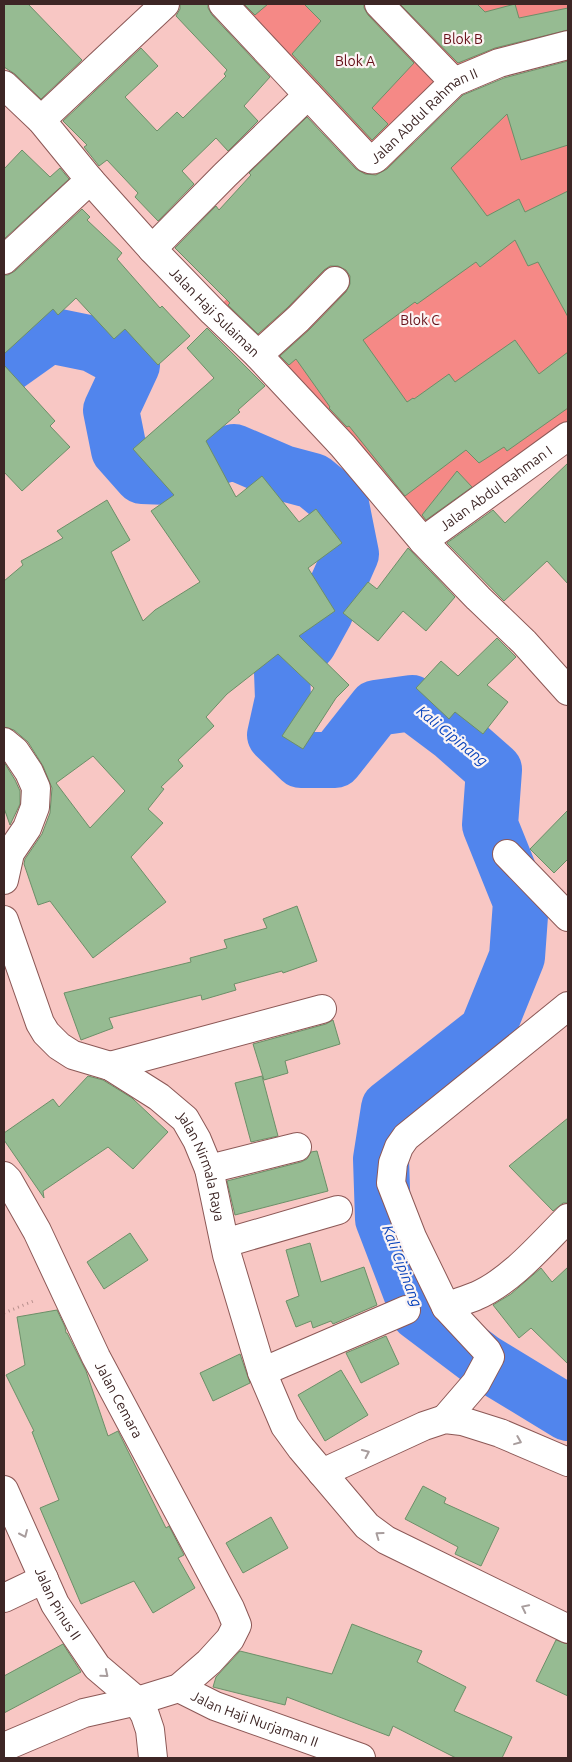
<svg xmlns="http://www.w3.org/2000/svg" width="572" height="1762" font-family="Ubuntu,sans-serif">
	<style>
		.green { fill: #f58986 }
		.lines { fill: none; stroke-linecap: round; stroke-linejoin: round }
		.river { stroke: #5185ed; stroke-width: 56 }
		.building { fill: #96bb92; stroke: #6c8f68; fill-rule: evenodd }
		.minor-casing { stroke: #8c5856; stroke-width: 30 }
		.path { stroke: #b78f8c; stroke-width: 3; stroke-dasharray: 1 4; stroke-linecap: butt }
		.minor { stroke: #fff; stroke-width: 28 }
		.oneway { stroke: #a89d9d }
		.labels { text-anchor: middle; stroke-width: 4.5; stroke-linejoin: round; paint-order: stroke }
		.park-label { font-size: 14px; fill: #650f17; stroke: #fbf4f4 }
		.street-label { font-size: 14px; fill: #3d2625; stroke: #fbf4f4 }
		.water-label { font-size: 15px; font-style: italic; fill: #0a44bc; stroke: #fbf4f4 }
	</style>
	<rect width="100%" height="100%" fill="#f8c7c4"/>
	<path class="green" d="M223 4H568V45L499 63 376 159 568 75V436L423 541 213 312 374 160Z"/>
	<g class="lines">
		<path class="river" d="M4 367 49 335 93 344 132 365 111 410 119 450 142 476 169 477 211 459 234 452 283 473 313 481 341 504 351 554 325 613 309 642 282 672 283 699 275 735 301 760H335L376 708 412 703 452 733 494 770 490 825 521 902 517 957 487 1031 389 1108 381 1159 383 1219 419 1313 484 1362 568 1413"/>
	</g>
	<g class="building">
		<path d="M4 4H28L82 60 41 99 15 74 4 67Z"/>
		<path d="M180 4H208V8L212 15 270 77 244 106 258 121 228 151 216 138 182 171 194 184 158 221 135 197 138 193 107 160 99 166 84 147 87 145 63 121 141 48 158 66 125 97 157 131 177 112 183 118 226 76 224 74 227 70 176 16 180 9Z"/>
		<path d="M244 4H268L255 15Z"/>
		<path d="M304 4H364V8L368 15 414 63 372 108 388 124 372 140 292 54 321 21Z"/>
		<path d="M400 4H477L485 12 515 4 519 18 568 8V30L495 48 458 63Z"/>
		<path d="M568 61V145L521 160 507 114 451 168 487 216 519 199 525 212 568 191V317L538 262 528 266 515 240 480 267 476 262 417 304 415 302 363 340 407 402 413 398 414 399 449 374 455 382 515 340 539 374 568 352V408L507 451 504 447 479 463 466 450 405 496 349 426 347 427 329 408 330 407 296 359 289 365 280 356 309 330 346 292 350 284V276L346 270 338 266H330L324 270 287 308 258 334 228 305 230 303 175 248 216 206 219 210 251 175 249 173 307 117 356 169 365 174 376 175 387 169 463 95 504 78Z"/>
		<path d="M22 150 50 177 60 168 69 179 4 239V169Z"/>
		<path d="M82 209 90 217 87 220 122 253 117 259 160 308 162 306 190 336 158 365 125 329 114 339 76 298 58 315 53 309 4 354V275H8L15 271Z"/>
		<path d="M207 328 265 386 238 410 240 412 206 441 236 497 262 476 299 522 316 509 342 543 308 568 335 611 299 636 349 685 336 698 303 749 282 736 314 688 278 654 227 694 206 717 214 726 178 760 183 766 161 787 164 789 148 809 163 823 131 857 166 902 93 958 50 901 38 905 24 864 25 859 42 834 50 813 52 788 43 766 28 742 14 730 4 727V581L23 565 21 561 63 538 57 531 107 500 130 540 111 552 143 621 155 610 200 582 151 511 174 495 133 449 214 378 187 348ZM93 756 125 791 90 828 56 783Z"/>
		<path d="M4 365 55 421 50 426 70 447 22 491 4 472Z"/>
		<path d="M568 463V584L547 561 504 601 447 543 493 510 505 523Z"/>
		<path d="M457 471 472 487 426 520 422 515Z"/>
		<path d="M408 548 455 597 426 631 403 611 378 641 343 613 368 582 377 589Z"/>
		<path d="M497 638 516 657 487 685 508 702 483 734 455 712 449 719 416 688 441 661 458 676Z"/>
		<path d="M4 762 15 780 20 791V804L10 825 4 808Z"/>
		<path d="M568 810V859L554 873 530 849Z"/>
		<path d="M297 906 317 961 283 973 282 971 234 984 236 990 202 1000 201 995 109 1018 113 1028 81 1040 64 993 191 962 190 958 227 948 224 940 267 928 263 919Z"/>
		<path d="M333 1020 340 1044 285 1061 288 1073 264 1080 253 1044 326 1024Z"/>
		<path d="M88 1076 103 1080 132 1098 168 1132 133 1169 108 1147 43 1191 44 1198 4 1140V1133L53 1099 59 1107Z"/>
		<path d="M262 1076 278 1136 251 1142 235 1083Z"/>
		<path d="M568 1118V1203H563L553 1211 509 1166Z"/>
		<path d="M317 1151 328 1191 235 1215 227 1181 301 1162 307 1159 311 1152Z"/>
		<path d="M130 1233 148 1260 104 1289 87 1262Z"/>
		<path d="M310 1243 321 1282 364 1267 377 1305 333 1324 331 1321 313 1328 311 1321 296 1327 286 1301 299 1296 286 1250Z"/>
		<path d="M568 1267V1364L531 1328 519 1338 493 1305 511 1294 541 1268 552 1282Z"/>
		<path d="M57 1310 65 1327 66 1333H67L86 1371 108 1436 118 1431 166 1528 169 1526 184 1555 178 1558 195 1588 153 1613 134 1581 81 1604 40 1508 59 1500 32 1432 34 1431 6 1375 25 1365 17 1317Z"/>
		<path d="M386 1336 399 1364 361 1383 346 1353Z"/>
		<path d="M240 1354 250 1383 213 1401 200 1373Z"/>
		<path d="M341 1370 368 1415 325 1441 298 1395Z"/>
		<path d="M423 1486 446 1498 444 1503 499 1528 481 1566 455 1554 458 1547 405 1519Z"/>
		<path d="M271 1517 288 1548 243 1573 226 1543Z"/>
		<path d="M352 1624 422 1651 417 1662 466 1687 454 1711 512 1737 502 1758H456L393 1726 389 1736 287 1697 285 1705 213 1687 216 1677 240 1651 332 1674Z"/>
		<path d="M556 1640 568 1644V1696L536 1681Z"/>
		<path d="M63 1644 81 1672 4 1713V1676Z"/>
	</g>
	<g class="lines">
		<defs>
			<g id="minor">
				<path id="s1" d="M223 4 367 158C371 160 374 160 377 157L454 82 499 63 568 45"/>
				<path d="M379 4 454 82"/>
				<path id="s2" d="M4 85 41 120 90 180 152 249 213 312 258 355 343 446 423 541 478 598 524 642 568 691"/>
				<path d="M41 120 165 4"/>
				<path d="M152 249 225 175 308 95"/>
				<path d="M4 260 90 180"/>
				<path d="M258 355 298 319 335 281"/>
				<path id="s3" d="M423 541 568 436"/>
				<path d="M4 742 15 751 29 772 36 788 35 807 27 828 10 853 4 880"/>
				<path d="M507 854 568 917"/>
				<path id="s4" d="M4 920 40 1023 46 1033 59 1046 73 1055 110 1066 159 1097 185 1119 197 1140 209 1169 227 1255 262 1372 285 1426 301 1448 367 1526 386 1540 568 1629"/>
				<path d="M110 1066 322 1009"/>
				<path d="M209 1169 297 1147"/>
				<path id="s5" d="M4 1176 8 1180 37 1231 96 1357 230 1608 237 1625 230 1639 209 1662 179 1688 137 1701 84 1713 4 1747"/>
				<path d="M225 1243 338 1210"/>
				<path d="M446 1307C456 1303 466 1300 476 1296 511 1281 541 1245 568 1218"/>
				<path d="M262 1372 406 1310"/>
				<path d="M445 1419 476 1383 490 1357 487 1351 446 1307 412 1237 391 1183 393 1163 399 1147 406 1137 568 1006"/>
				<path d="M322 1473 424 1426 445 1419 462 1421 500 1433 568 1462"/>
				<path id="s6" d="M4 1490 55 1604 72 1630 97 1667 137 1701 145 1715 150 1730 153 1758"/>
				<path d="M4 1598 44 1579"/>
				<path id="s7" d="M179 1688 215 1706 361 1758"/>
			</g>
		</defs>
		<use href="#minor" class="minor-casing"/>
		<path class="path" d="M4 1313 36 1300"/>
		<use href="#minor" class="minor"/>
	</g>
	<defs><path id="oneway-chevron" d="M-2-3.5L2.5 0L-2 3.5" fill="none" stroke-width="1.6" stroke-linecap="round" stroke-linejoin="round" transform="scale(1.25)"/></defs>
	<g class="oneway">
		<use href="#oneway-chevron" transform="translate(518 1441) rotate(22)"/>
		<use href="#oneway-chevron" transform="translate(366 1453) rotate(-25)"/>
		<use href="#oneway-chevron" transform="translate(24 1534) rotate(66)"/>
		<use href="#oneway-chevron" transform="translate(379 1535) rotate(-144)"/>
		<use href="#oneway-chevron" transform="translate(525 1608) rotate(-154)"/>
		<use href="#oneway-chevron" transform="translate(105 1674) rotate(40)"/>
	</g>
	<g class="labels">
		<g class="park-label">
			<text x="463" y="44">Blok B</text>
			<text x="355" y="66">Blok A</text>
			<text x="420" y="325">Blok C</text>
		</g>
		<g class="street-label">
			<text dy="5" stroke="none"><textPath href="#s1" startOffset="285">Jalan Abdul Rahman II</textPath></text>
			<text dy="5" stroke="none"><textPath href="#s2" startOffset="310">Jalan Haji Sulaiman</textPath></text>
			<text dy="5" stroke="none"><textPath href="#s3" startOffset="90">Jalan Abdul Rahman I</textPath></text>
			<text dy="5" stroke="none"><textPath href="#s4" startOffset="336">Jalan Nirmala Raya</textPath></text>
			<text dy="5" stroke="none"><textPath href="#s5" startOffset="252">Jalan Cemara</textPath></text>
			<text dy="5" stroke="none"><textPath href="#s6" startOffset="126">Jalan Pinus II</textPath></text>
			<text dy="5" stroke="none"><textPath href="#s7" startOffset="82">Jalan Haji Nurjaman II</textPath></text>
		</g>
		<g class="water-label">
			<text transform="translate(452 736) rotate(39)" y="5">Kali Cipinang</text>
			<text transform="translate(402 1266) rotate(69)" y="5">Kali Cipinang</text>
		</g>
	</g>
	<rect width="572" height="1762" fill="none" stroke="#3d2625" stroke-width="10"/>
</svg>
